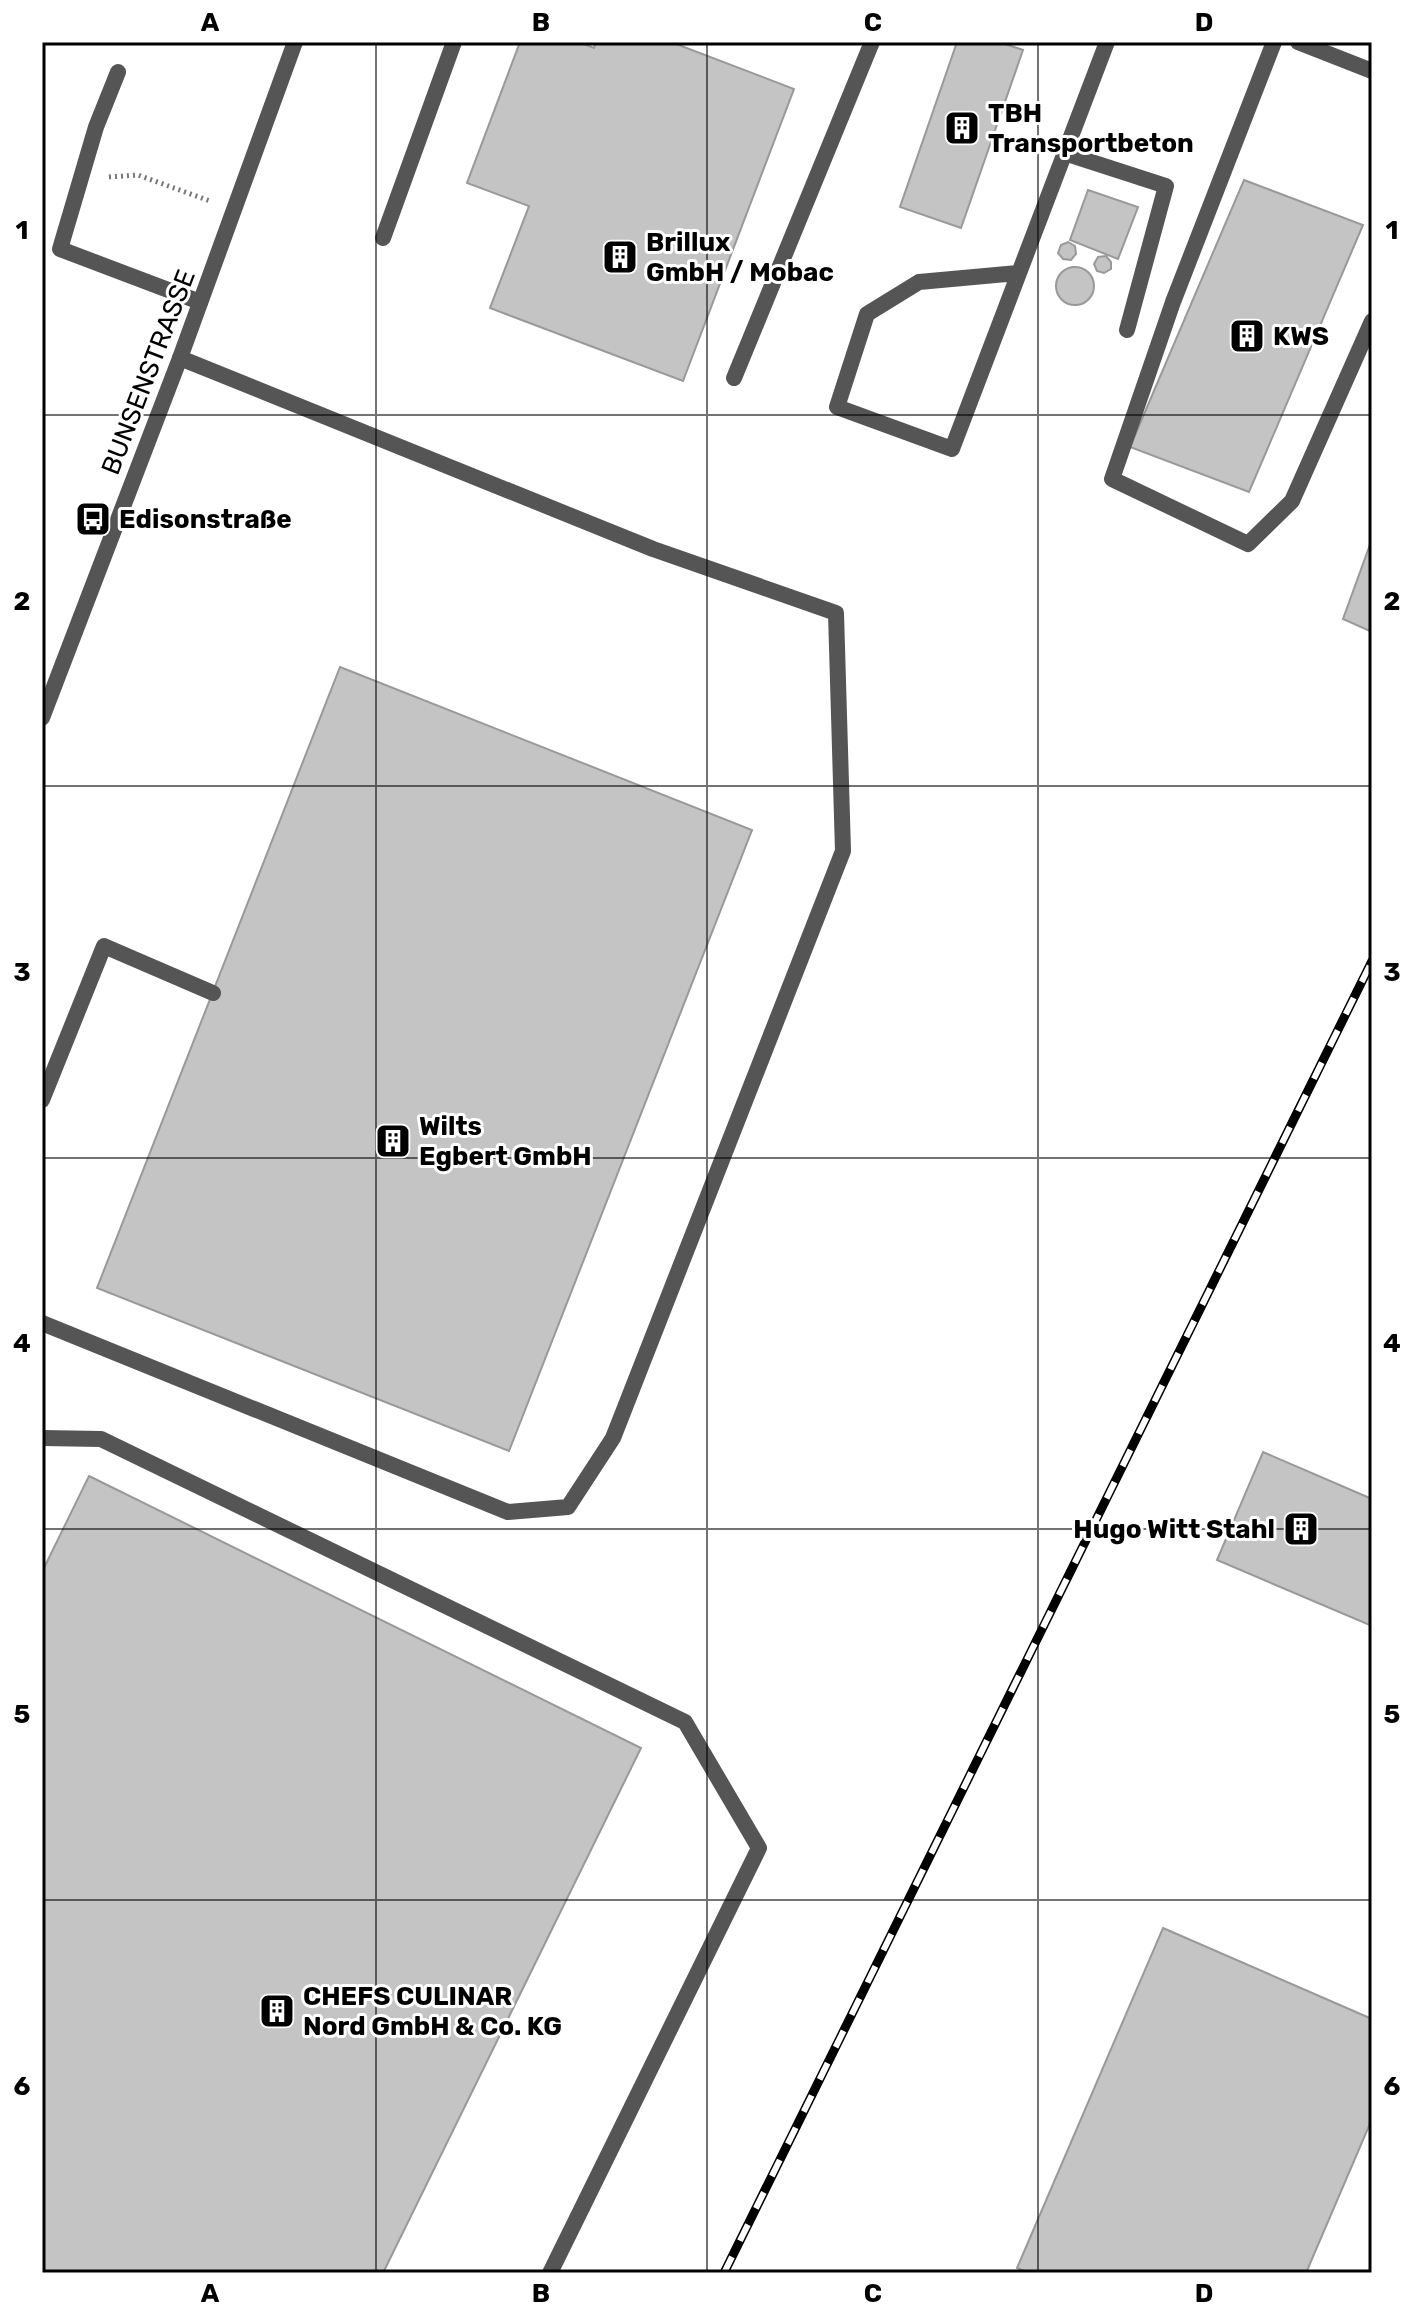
<svg xmlns="http://www.w3.org/2000/svg" width="1414" height="2315" font-family="Rubik,sans-serif">
	<style>
		.building { fill: #c4c4c4; stroke: #999; stroke-width: 2 }
		.lines { fill: none; stroke-linecap: round; stroke-linejoin: round }
		.path { stroke: #777; stroke-width: 5; stroke-dasharray: 2 4; stroke-linecap: butt }
		.service { stroke: #555; stroke-width: 16 }
		.minor { stroke: #555; stroke-width: 16 }
		.tertiary { stroke: #555; stroke-width: 16 }
		.rail-casing { stroke: #000; stroke-width: 9 }
		.rail { stroke: #fff; stroke-width: 6; stroke-dasharray: 18; stroke-linecap: butt }
		.grid { fill: none; stroke: #000; stroke-width: 2; stroke-opacity: 0.55 }
		.labels { text-anchor: middle; stroke-width: 6; stroke-linejoin: round; paint-order: stroke }
		.poi-label { font-size: 26px; font-weight: bold; fill: #000; stroke: #fff; text-anchor: start }
		.street-label { font-size: 26px; fill: #000; stroke: #fff }
		.neatline { fill: none; stroke: #000; stroke-width: 3 }
		.grid-label { font-size: 26px; text-anchor: middle; font-weight: bold; fill: #000 }
	</style>
	<rect width="100%" height="100%" fill="#fff"/>
	<g class="building">
		<path d="M520 42H579L594 48 596 42H671L794 89 683 381 490 308 529 206 467 183Z"/>
		<path d="M957 42H999L1023 50 961 228 900 207Z"/>
		<path d="M1244 180 1363 225 1249 492 1130 447Z"/>
		<path d="M1088 190 1138 207 1118 259 1070 240Z"/>
		<path d="M1068 242 1075 246 1076 254 1071 260 1063 259 1058 253 1061 245Z"/>
		<path d="M1106 256 1111 262V269L1104 273 1097 271 1094 264 1098 257Z"/>
		<circle cx="1075" cy="286" r="19"/>
		<path d="M1372 539V632L1343 619Z"/>
		<path d="M340 667 752 830 509 1451 97 1288Z"/>
		<path d="M1263 1452 1372 1499V1626L1217 1560Z"/>
		<path d="M89 1476 641 1748 383 2273H42V1572Z"/>
		<path d="M1163 1928 1372 2019V2119L1306 2273H1029L1017 2268Z"/>
	</g>
	<g class="lines">
		<path class="path" d="M109 177 138 175 210 201"/>
		<g class="service">
			<path d="M1274 42 1173 302 1112 479 1248 544 1292 501 1372 321"/>
			<path d="M118 72 96 127 60 249 200 302"/>
			<path d="M1064 153 1166 186 1127 330"/>
			<path d="M383 238 454 42"/>
			<path d="M1018 273 919 282 867 314 837 407 952 449 1107 42"/>
			<path d="M734 378 872 42"/>
			<path d="M42 1100 104 946 213 993"/>
			<path d="M42 1323 508 1512 568 1507 613 1438 843 851 836 613 653 549 180 358"/>
			<path d="M42 1438 101 1439 685 1722 759 1848 550 2273"/>
		</g>
		<path class="minor" d="M42 718 180 358 295 42"/>
		<path class="tertiary" d="M1298 42 1372 71"/>
		<defs>
			<path id="rail" d="M724 2273 1372 961"/>
		</defs>
		<use href="#rail" class="rail-casing"/>
		<use href="#rail" class="rail"/>
	</g>
	<path class="grid" d="M376 42V2273M707 42V2273M1038 42V2273M42 415H1372M42 786H1372M42 1158H1372M42 1529H1372M42 1900H1372"/>
	<defs>
		<symbol id="building-square" viewBox="-11 -11 22 22"><rect x="-9" y="-9" width="18" height="18" rx="4" fill="#000" stroke="#fff"/><path d="M-4-6H4V6H1V3H-1V6H-4ZM-2.5-4.3h1.7v1.8h-1.7ZM.8-4.3h1.7v1.8H.8ZM-2.5-1h1.7V.8h-1.7ZM.8-1h1.7V.8H.8Z" fill="#fff"/></symbol>
		<symbol id="bus-square" viewBox="-11 -11 22 22"><rect x="-9" y="-9" width="18" height="18" rx="4" fill="#000" stroke="#fff"/><path d="M-5-6H5V4H4V6H2V4H-2V6H-4V4H-5ZM-3.5-4V0h7V-4ZM-3.5 1.2v1.5H-2V1.2ZM2 1.2v1.5H3.5V1.2Z" fill="#fff"/></symbol>
	</defs>
	<g fill-rule="evenodd">
		<use href="#building-square" x="942" y="108" width="40" height="40"/>
		<use href="#building-square" x="600" y="237" width="40" height="40"/>
		<use href="#building-square" x="1227" y="316" width="40" height="40"/>
		<use href="#bus-square" x="73" y="499" width="40" height="40"/>
		<use href="#building-square" x="373" y="1121" width="40" height="40"/>
		<use href="#building-square" x="1281" y="1509" width="40" height="40"/>
		<use href="#building-square" x="257" y="1991" width="40" height="40"/>
	</g>
	<g class="labels">
		<g class="poi-label">
			<text x="988" y="122">TBH<tspan x="988" dy="30">Transportbeton</tspan></text>
			<text x="646" y="251">Brillux<tspan x="646" dy="30">GmbH / Mobac</tspan></text>
			<text x="1273" y="345">KWS</text>
			<text x="119" y="528">Edisonstraße</text>
			<text x="419" y="1135">Wilts<tspan x="419" dy="30">Egbert GmbH</tspan></text>
			<text x="1275" y="1538" text-anchor="end">Hugo Witt Stahl</text>
			<text x="303" y="2005">CHEFS CULINAR<tspan x="303" dy="30">Nord GmbH &amp; Co. KG</tspan></text>
		</g>
		<g class="street-label">
			<text transform="translate(148 372) rotate(-69)" y="9">BUNSENSTRASSE</text>
		</g>
	</g>
	<rect width="1414" height="2315" fill="none" stroke="#ffffff" stroke-width="88"/>
	<rect x="44" y="44" width="1326" height="2227" class="neatline"/>
	<g class="grid-label">
		<text x="210" y="31">A</text>
		<text x="541" y="31">B</text>
		<text x="873" y="31">C</text>
		<text x="1204" y="31">D</text>
		<text x="22" y="239">1</text>
		<text x="1392" y="239">1</text>
		<text x="22" y="610">2</text>
		<text x="1392" y="610">2</text>
		<text x="22" y="981">3</text>
		<text x="1392" y="981">3</text>
		<text x="22" y="1352">4</text>
		<text x="1392" y="1352">4</text>
		<text x="22" y="1723">5</text>
		<text x="1392" y="1723">5</text>
		<text x="22" y="2095">6</text>
		<text x="1392" y="2095">6</text>
		<text x="210" y="2302">A</text>
		<text x="541" y="2302">B</text>
		<text x="873" y="2302">C</text>
		<text x="1204" y="2302">D</text>
	</g>
</svg>
